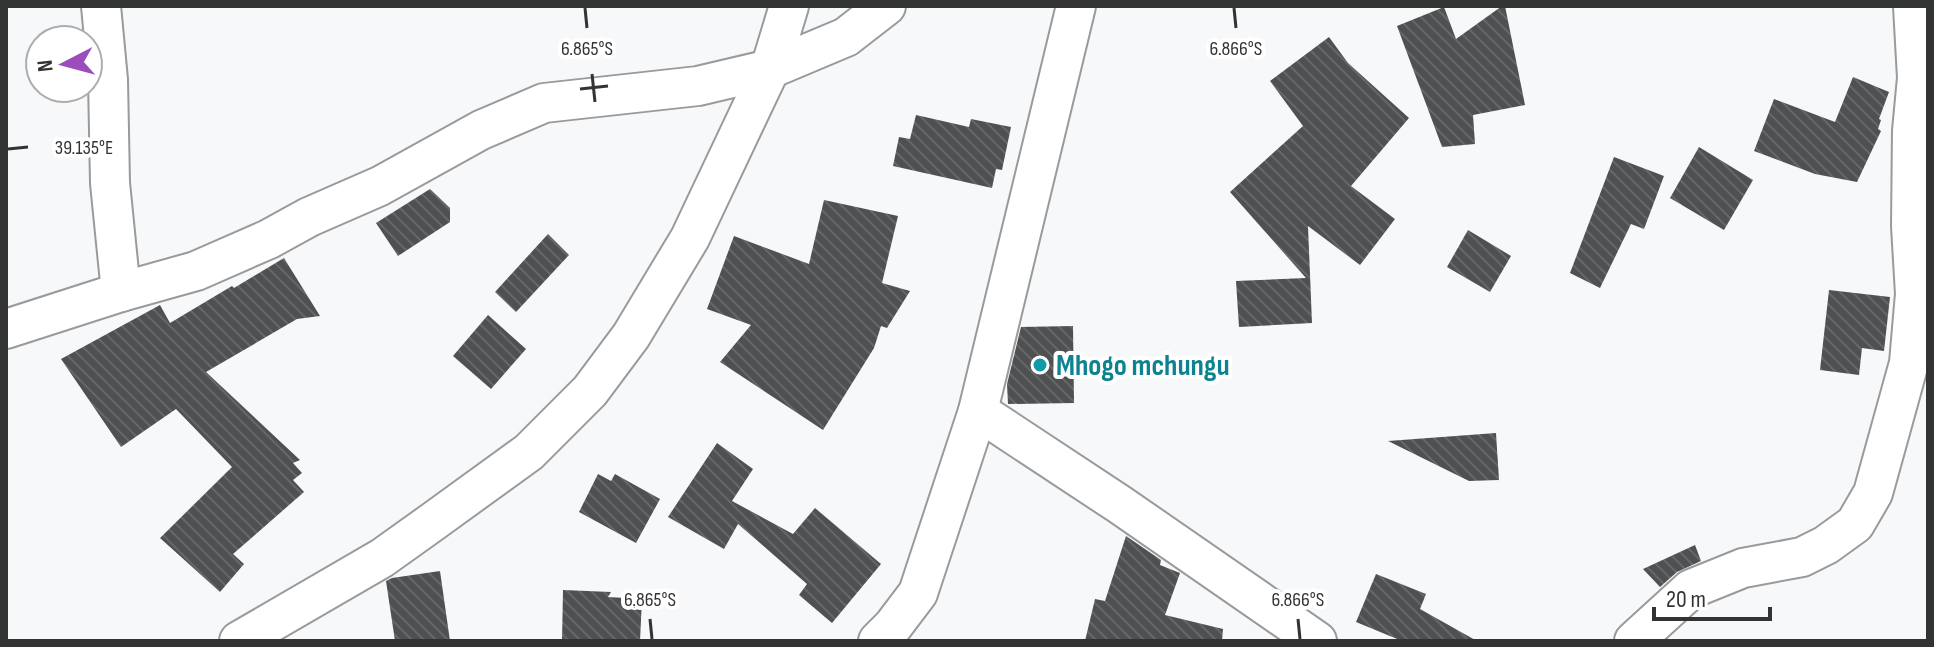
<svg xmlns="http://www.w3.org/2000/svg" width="1934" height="647" font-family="'Sofia Sans Condensed',sans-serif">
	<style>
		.building { fill: url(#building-back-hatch) }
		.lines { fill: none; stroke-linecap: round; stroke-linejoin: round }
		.minor-casing { stroke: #999a9b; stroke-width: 42 }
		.minor { stroke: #fff; stroke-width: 38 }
		.ticks { fill: none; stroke: #323333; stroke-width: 3 }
		.culture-dot { fill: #0f9aa8; stroke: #fff; stroke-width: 3 }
		.labels { text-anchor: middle; stroke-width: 8; stroke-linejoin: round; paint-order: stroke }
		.culture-label { font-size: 30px; font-weight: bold; fill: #0d838f; stroke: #fff; text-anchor: start }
		.ticks-label { font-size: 20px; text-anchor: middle; fill: #323333; stroke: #fff; stroke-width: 8; stroke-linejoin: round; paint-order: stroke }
	</style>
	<defs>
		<pattern id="building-back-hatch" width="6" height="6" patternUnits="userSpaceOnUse" patternTransform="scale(2)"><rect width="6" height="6" fill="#4f5051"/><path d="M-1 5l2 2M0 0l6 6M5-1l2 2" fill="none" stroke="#666768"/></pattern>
	</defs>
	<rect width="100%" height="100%" fill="#f7f8fa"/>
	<g class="building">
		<path d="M1502 6H1505L1525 105 1473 115 1475 144 1442 147 1397 26 1444 7 1456 39Z"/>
		<path d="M1329 37 1348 63 1409 118 1351 186 1395 219 1360 265 1308 226 1312 323 1239 327 1236 281 1306 278 1230 192 1303 126 1270 81Z"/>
		<path d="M1853 77 1889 92 1879 119 1881 120 1878 129 1881 131 1857 182 1815 174 1754 151 1774 99 1835 122Z"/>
		<path d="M916 115 969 127 971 119 1011 127 1002 170 996 169 992 188 893 166 899 137 910 139Z"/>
		<path d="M1699 147 1753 180 1724 230 1670 198Z"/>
		<path d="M1614 157 1664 176 1644 229 1631 224 1600 288 1570 273Z"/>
		<path d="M430 189 450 208V222L398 256 376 223Z"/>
		<path d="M824 200 898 216 882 283 910 291 887 328 881 326 874 348 823 430 720 362 751 325 707 309 734 236 809 264Z"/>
		<path d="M1468 230 1511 256 1490 292 1447 267Z"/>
		<path d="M548 234 569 255 516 312 495 292Z"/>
		<path d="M284 258 320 316 297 319 206 372 300 460 293 463 302 473 293 480 304 492 233 554 244 564 220 592 160 538 232 467 176 409 121 447 61 359 160 305 170 323 232 286 234 288Z"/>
		<path d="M1829 290 1890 297 1884 351 1862 348 1859 375 1820 370Z"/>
		<path d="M488 315 526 349 491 389 453 356Z"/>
		<path d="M1073 326 1074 403 1008 404 1007 384 1021 327Z"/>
		<path d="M1496 433 1499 480 1469 481 1388 441Z"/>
		<path d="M717 443 753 469 732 501 793 534 815 508 881 564 832 623 799 595 807 584 738 524 724 549 668 517Z"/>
		<path d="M598 474 611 481 615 474 660 499 636 543 579 512Z"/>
		<path d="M1126 536 1161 560 1160 565 1180 573 1165 615 1223 629 1222 641H1085L1095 599 1105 601Z"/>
		<path d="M1695 545 1701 561 1677 572 1660 587 1643 569Z"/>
		<path d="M440 571 450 641H395L386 581 392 578Z"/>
		<path d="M1376 574 1426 594 1420 609 1477 641H1402L1356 622Z"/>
		<path d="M563 590 611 592 608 597 642 599 640 641H562Z"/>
	</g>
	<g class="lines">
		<defs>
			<g id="minor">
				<path d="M101 6 108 80 110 183 121 292"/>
				<path d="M6 329 121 292 196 271 269 239 309 217 380 186 481 130 544 103 698 86 770 69 846 37 886 6"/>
				<path d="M978 411 1119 504 1317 641"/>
				<path d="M239 641 382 558 431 523 529 452 590 391 631 336 690 238 770 69 789 6"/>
				<path d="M878 641 893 626 918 593 978 411 1076 6"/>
				<path d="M1634 641 1691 589 1743 568 1802 557 1826 545 1855 524 1873 493 1909 363 1915 294 1911 226 1912 131 1917 78 1913 6"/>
			</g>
		</defs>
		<use href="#minor" class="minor-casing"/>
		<use href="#minor" class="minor"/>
	</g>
	<path class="ticks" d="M585 8 587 28M1234 8 1236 28M592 74 595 102M580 89 608 86M8 149 28 147M650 619 652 639M1298 619 1300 639"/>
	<circle class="culture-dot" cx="1040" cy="365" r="8"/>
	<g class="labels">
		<g class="culture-label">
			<text x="1056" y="375">Mhogo mchungu</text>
		</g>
	</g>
	<g class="ticks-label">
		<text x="587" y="55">6.865°S</text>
		<text x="1236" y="55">6.866°S</text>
		<text x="84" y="154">39.135°E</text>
		<text x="650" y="606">6.865°S</text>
		<text x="1298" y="606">6.866°S</text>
	</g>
	<rect width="1934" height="647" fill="none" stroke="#323333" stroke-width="16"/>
	<g transform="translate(64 64) rotate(264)"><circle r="38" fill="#ffffff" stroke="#adadad" stroke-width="2"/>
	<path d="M0-6L14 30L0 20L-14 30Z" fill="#9b4cbd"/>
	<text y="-12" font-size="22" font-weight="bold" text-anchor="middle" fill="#323333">N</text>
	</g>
	<path d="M1654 607v12h116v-12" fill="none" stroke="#323333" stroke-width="4"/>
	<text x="1666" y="607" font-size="24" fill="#323333" stroke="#ffffff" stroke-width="6" paint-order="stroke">20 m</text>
</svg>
